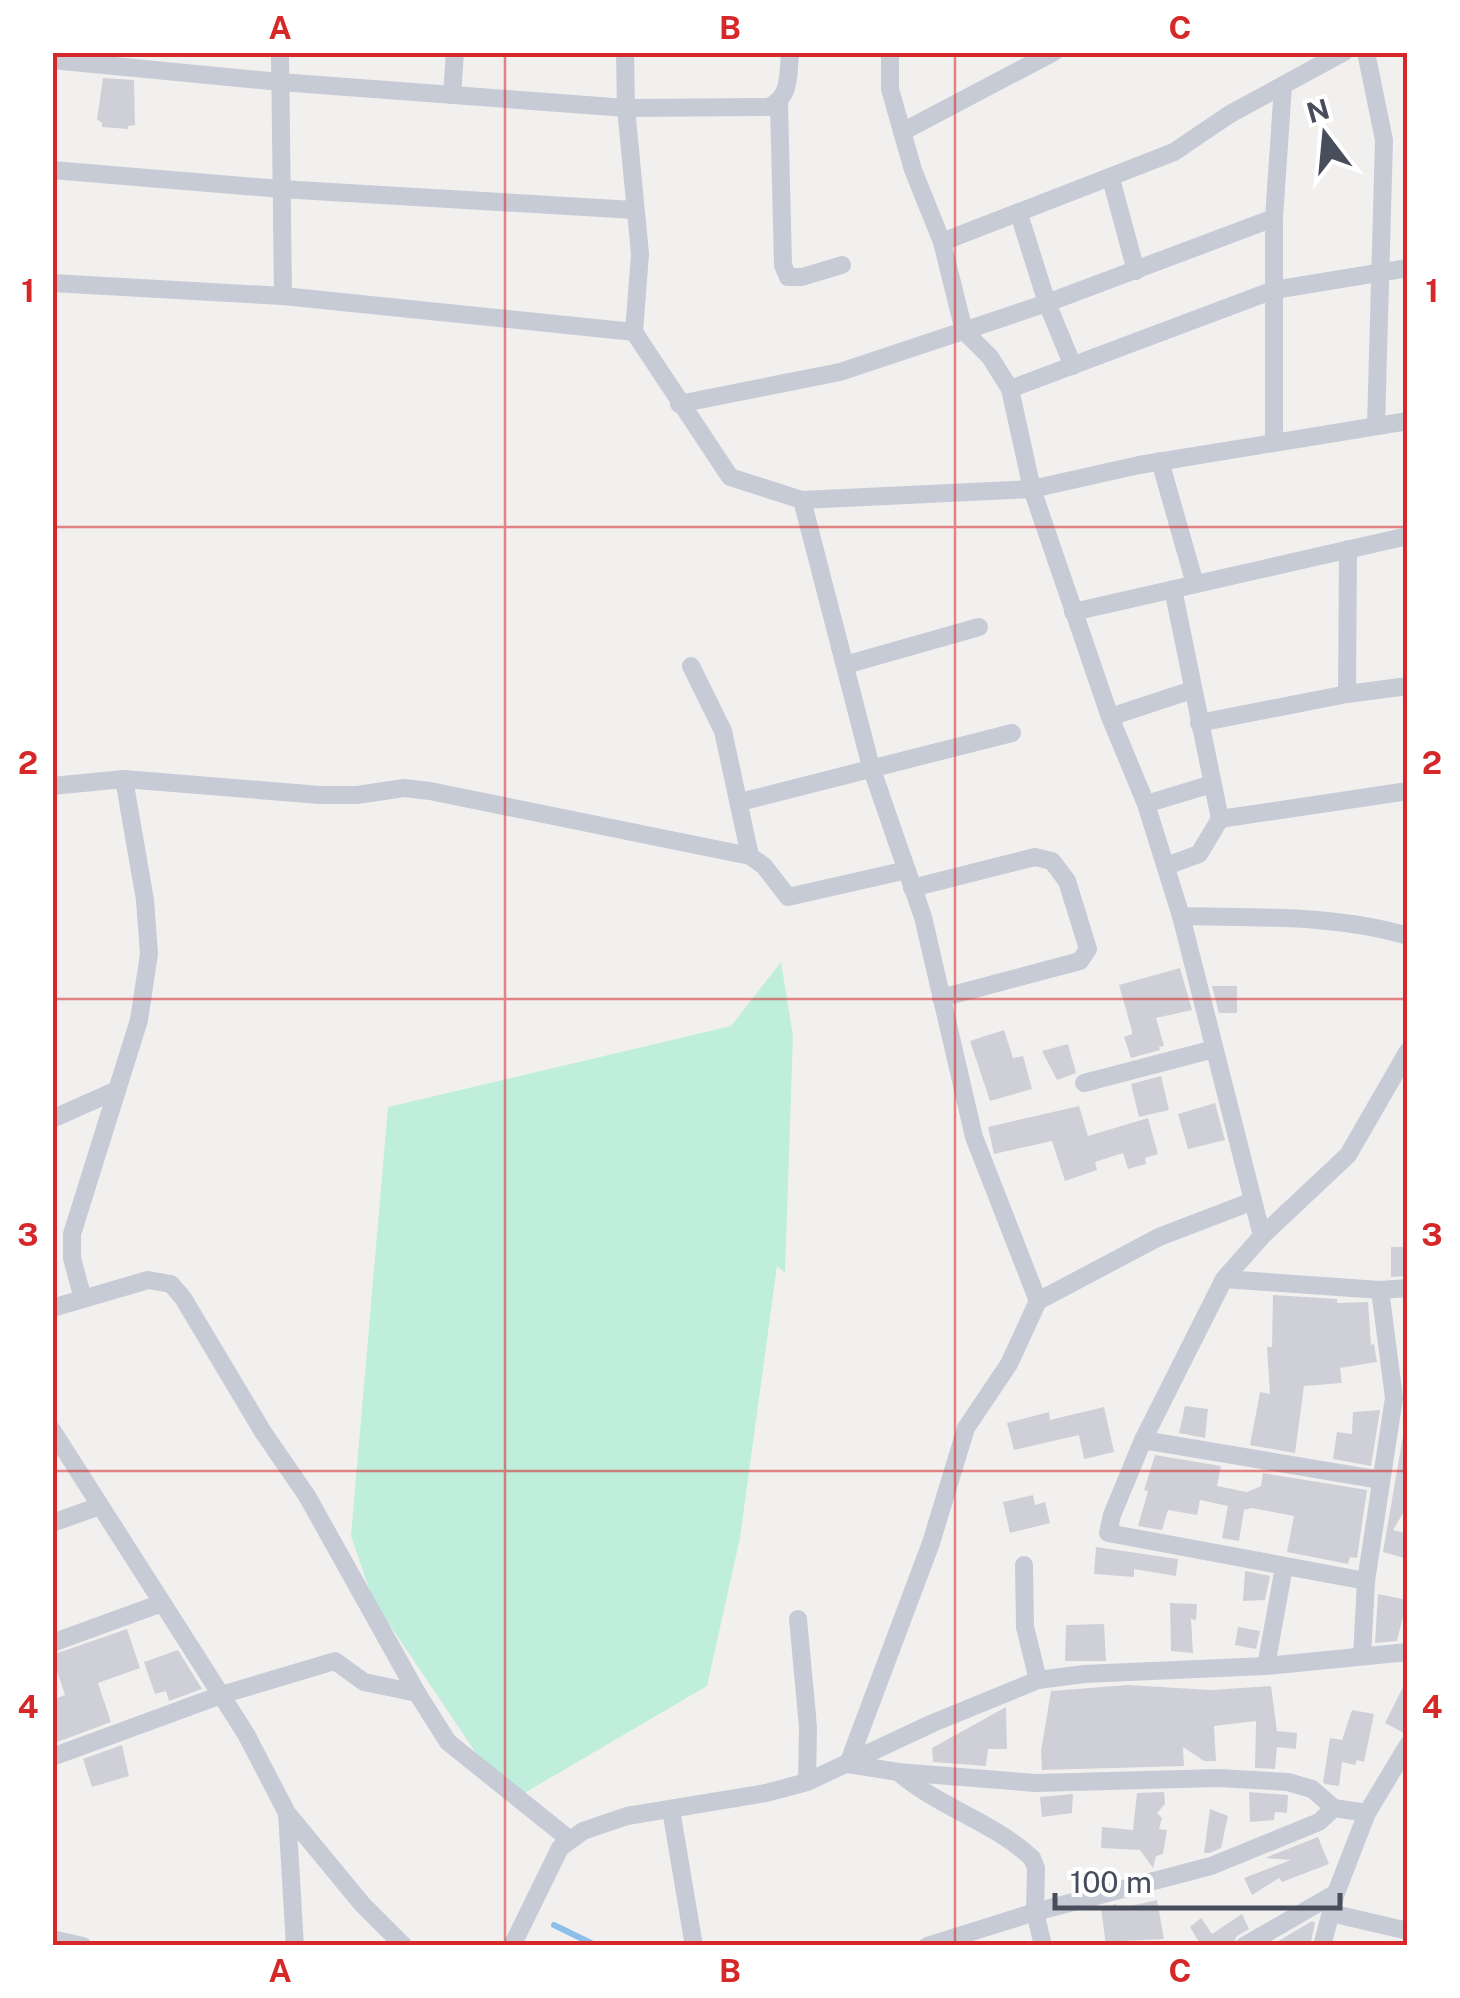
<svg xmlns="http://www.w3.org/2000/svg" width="1460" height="1998" font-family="'Public Sans',sans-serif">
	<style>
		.green { fill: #bfeedd }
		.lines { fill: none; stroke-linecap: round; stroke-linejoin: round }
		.stream { stroke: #8dbfea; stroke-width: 6 }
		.building { fill: #cfd0d7 }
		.minor { stroke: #c6cbd6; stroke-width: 18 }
		.grid { fill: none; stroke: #d62828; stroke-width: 2.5; stroke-opacity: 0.55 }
		.neatline { fill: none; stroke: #d62828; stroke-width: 4 }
		.grid-label { font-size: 32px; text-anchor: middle; font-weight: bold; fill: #d62828 }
	</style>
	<rect width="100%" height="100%" fill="#f2f0ef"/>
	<path class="green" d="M781 962 793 1036 785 1273 777 1266 740 1538 707 1686 509 1802 373 1600 351 1536 388 1107 731 1026Z"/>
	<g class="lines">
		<path class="stream" d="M554 1925 597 1946"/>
	</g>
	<g class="building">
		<path d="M103 78 134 80 135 125 128 126V129L102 127V123L97 119Z"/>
		<path d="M1180 968 1192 1010 1156 1018 1164 1046 1159 1047 1160 1050 1131 1058 1124 1037 1132 1034V1031L1119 985Z"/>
		<path d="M1212 986H1237V1013H1219Z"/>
		<path d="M1004 1030 1013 1058 1023 1056 1032 1089 990 1101 970 1041Z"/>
		<path d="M1068 1044 1076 1073 1057 1080 1042 1051Z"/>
		<path d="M1161 1076 1169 1110 1139 1117 1131 1084Z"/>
		<path d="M1215 1103 1225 1140 1188 1149 1178 1114Z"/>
		<path d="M1079 1106 1088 1136 1148 1118 1158 1154 1145 1158 1146 1164 1128 1169 1123 1153 1095 1162 1097 1170 1065 1181 1052 1141 994 1154 988 1127Z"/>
		<path d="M1391 1247H1408V1276L1391 1277Z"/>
		<path d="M1273 1295 1337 1299V1303L1368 1302 1371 1345 1374 1344 1377 1362 1340 1368 1342 1383 1304 1386 1295 1453 1250 1445 1260 1392 1270 1394 1267 1347H1272Z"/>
		<path d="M1185 1406 1208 1409 1205 1438 1179 1433Z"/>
		<path d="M1104 1407 1114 1452 1084 1459 1079 1435 1014 1450 1007 1423 1049 1412 1050 1420Z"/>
		<path d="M1408 1407V1505L1393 1530 1408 1534V1559L1383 1552Z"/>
		<path d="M1380 1410 1371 1466 1333 1459 1337 1432 1352 1434 1353 1412Z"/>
		<path d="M1155 1455 1221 1466 1217 1486 1247 1492 1261 1486 1263 1473 1367 1490 1357 1558 1350 1557 1348 1564 1287 1552 1294 1516 1252 1508 1244 1510 1239 1541 1222 1538 1228 1506 1200 1500 1197 1515 1168 1510 1162 1530 1138 1526 1148 1491 1144 1490Z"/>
		<path d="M1033 1495 1035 1505 1045 1502 1050 1523 1010 1533 1003 1502Z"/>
		<path d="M1096 1547 1178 1559 1176 1576 1134 1569V1577L1094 1574Z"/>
		<path d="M1245 1571 1270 1576 1265 1600 1243 1601Z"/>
		<path d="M1378 1594 1407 1600 1397 1641 1375 1643Z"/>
		<path d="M1170 1603 1197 1604 1196 1620 1191 1619 1193 1653 1171 1651Z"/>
		<path d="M1104 1624 1106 1661H1065L1066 1625Z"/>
		<path d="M1238 1627 1260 1631 1256 1649 1235 1645Z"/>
		<path d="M127 1629 140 1668 98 1683 111 1722 52 1744V1700L65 1695 56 1668 52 1669V1655Z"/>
		<path d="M178 1650 202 1689 169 1701 166 1691 155 1694 144 1662Z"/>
		<path d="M1408 1677V1733H1404L1385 1723Z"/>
		<path d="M1128 1685 1211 1690 1271 1686 1277 1731 1297 1733 1296 1749 1277 1747 1275 1769 1255 1768 1256 1721 1214 1726 1216 1761H1204L1183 1747 1184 1766 1042 1770 1041 1751 1051 1691Z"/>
		<path d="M1006 1707 1007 1749H988L986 1766 933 1762 932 1748Z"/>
		<path d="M1352 1710 1374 1714 1364 1762 1357 1760 1355 1765 1342 1762 1339 1786 1325 1784 1323 1782 1330 1738 1342 1740Z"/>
		<path d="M122 1745 129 1776 92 1787 83 1759Z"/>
		<path d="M1164 1792 1165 1804 1157 1813 1162 1818 1159 1829 1167 1830 1163 1854 1156 1856 1153 1868 1140 1850 1101 1848 1102 1827 1133 1830 1137 1793Z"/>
		<path d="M1249 1792 1288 1795 1287 1813 1275 1812 1274 1820 1250 1822Z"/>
		<path d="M1073 1794 1072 1813 1042 1817 1040 1797Z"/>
		<path d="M1210 1809 1228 1816 1221 1848 1210 1853H1204Z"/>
		<path d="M1318 1837 1329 1864 1282 1882 1279 1878 1252 1895 1244 1878 1291 1860 1265 1858Z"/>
		<path d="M1157 1900 1164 1939 1122 1941 1123 1944 1106 1946 1101 1908 1116 1904 1117 1909Z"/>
		<path d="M1242 1914 1249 1929 1237 1936 1232 1946H1194L1199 1942 1190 1927 1201 1918 1212 1934Z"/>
		<path d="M1312 1921 1315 1923 1310 1946H1270Z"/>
	</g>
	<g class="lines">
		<g class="minor">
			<path d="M280 52 283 296"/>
			<path d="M625 52 626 108 640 254 634 332 730 477 802 500 1032 489 1139 465 1408 421"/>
			<path d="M890 52V89L913 170 942 242 964 331 990 357 1010 389 1032 489 1110 717 1146 804 1181 916 1262 1236"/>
			<path d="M1366 52 1384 140 1376 426"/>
			<path d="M52 60 280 82 626 108 768 107C791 98 788 75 790 52"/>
			<path d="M452 95 455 52"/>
			<path d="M779 103 783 265 788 277H802L842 265"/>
			<path d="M902 132 1054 52"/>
			<path d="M52 170 281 189 634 210"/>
			<path d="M1111 179 1136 271"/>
			<path d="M1019 214 1047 303 1073 366"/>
			<path d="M942 242 1174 152 1230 114 1344 52"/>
			<path d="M52 283 283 296 634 332"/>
			<path d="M1010 389 1274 290 1408 268"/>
			<path d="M679 404 840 372 1047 303 1274 218"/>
			<path d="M1274 441V218L1283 86"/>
			<path d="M1160 461 1195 584"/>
			<path d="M802 500 871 767 923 917 974 1137 1038 1301"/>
			<path d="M1073 612 1408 536"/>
			<path d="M845 665 979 627"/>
			<path d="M691 666 723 731 750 856"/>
			<path d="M1347 694 1348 549"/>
			<path d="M1110 717 1192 690"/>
			<path d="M1199 723 1347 694 1408 686"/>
			<path d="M52 786 124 779 320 795H357L404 788 430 791 750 856 764 866 788 897 907 870"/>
			<path d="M740 802 1012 733"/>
			<path d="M1146 804 1212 784"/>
			<path d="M1220 819 1408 791"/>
			<path d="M1166 866 1199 854 1220 819 1173 589"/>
			<path d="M912 888 1035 857 1052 861 1067 881 1088 949 1080 961 941 998"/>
			<path d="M1181 916C1256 918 1335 914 1408 936"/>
			<path d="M1084 1083 1214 1049"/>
			<path d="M52 1119 117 1090"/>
			<path d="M1253 1201 1159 1237 1038 1301 1009 1364 966 1428 931 1543 848 1764 898 1772 1036 1783 1218 1778 1288 1782 1312 1789 1334 1808 1367 1813"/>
			<path d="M1224 1279 1380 1290 1408 1288"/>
			<path d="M83 1299 72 1258V1234L139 1020 149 954 145 900 124 779"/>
			<path d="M52 1308 148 1280 171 1284 183 1298 263 1432 307 1496 417 1693"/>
			<path d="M52 1430 246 1734 287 1813 362 1904 404 1946"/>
			<path d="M1143 1440 1381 1480"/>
			<path d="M52 1523 100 1506"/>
			<path d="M1024 1565 1025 1627 1038 1680"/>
			<path d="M1366 1581 1108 1533 1112 1515 1143 1440 1224 1279 1262 1236 1348 1155 1408 1051"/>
			<path d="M798 1619 808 1727 807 1782"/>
			<path d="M52 1643 162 1603"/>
			<path d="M1362 1656 1366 1581 1394 1398 1380 1290"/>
			<path d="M1266 1666 1284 1567"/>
			<path d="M52 1757 221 1695 335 1661 364 1682 417 1693 448 1742 569 1839"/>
			<path d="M898 1772C938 1807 992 1821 1032 1858L1036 1868 1035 1912 1043 1946"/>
			<path d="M671 1810 694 1946"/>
			<path d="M287 1813 295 1946"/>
			<path d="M1331 1913 1408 1931"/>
			<path d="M52 1939 83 1946"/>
			<path d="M512 1946 560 1848 583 1831 627 1816 766 1793 807 1782 933 1723 1038 1680 1084 1674 1266 1666 1408 1652"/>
			<path d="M927 1946 1035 1912 1211 1866 1319 1822 1334 1808"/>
			<path d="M1244 1946 1336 1893"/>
			<path d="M1322 1946 1336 1893 1367 1813 1408 1745"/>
		</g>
	</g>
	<path class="grid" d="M505 52V1946M955 52V1946M52 527H1408M52 999H1408M52 1471H1408"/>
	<rect width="1460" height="1998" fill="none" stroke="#ffffff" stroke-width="110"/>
	<g transform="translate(1325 135) rotate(344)" stroke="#ffffff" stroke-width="8" paint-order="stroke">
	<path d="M0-8L18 38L0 25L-18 38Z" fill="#484d5c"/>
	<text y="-15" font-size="28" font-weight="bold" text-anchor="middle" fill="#484d5c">N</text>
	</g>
	<path d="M1055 1893v15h285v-15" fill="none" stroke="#484d5c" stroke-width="5"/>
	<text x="1070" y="1893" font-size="30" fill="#484d5c" stroke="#ffffff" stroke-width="8" paint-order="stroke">100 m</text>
	<rect x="55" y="55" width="1350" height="1888" class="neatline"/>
	<g class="grid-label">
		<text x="280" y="39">A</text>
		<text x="730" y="39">B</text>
		<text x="1180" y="39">C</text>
		<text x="28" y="302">1</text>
		<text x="1432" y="302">1</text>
		<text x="28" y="774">2</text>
		<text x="1432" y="774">2</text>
		<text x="28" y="1246">3</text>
		<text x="1432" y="1246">3</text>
		<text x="28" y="1718">4</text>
		<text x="1432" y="1718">4</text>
		<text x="280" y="1982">A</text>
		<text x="730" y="1982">B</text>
		<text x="1180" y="1982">C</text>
	</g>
</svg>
